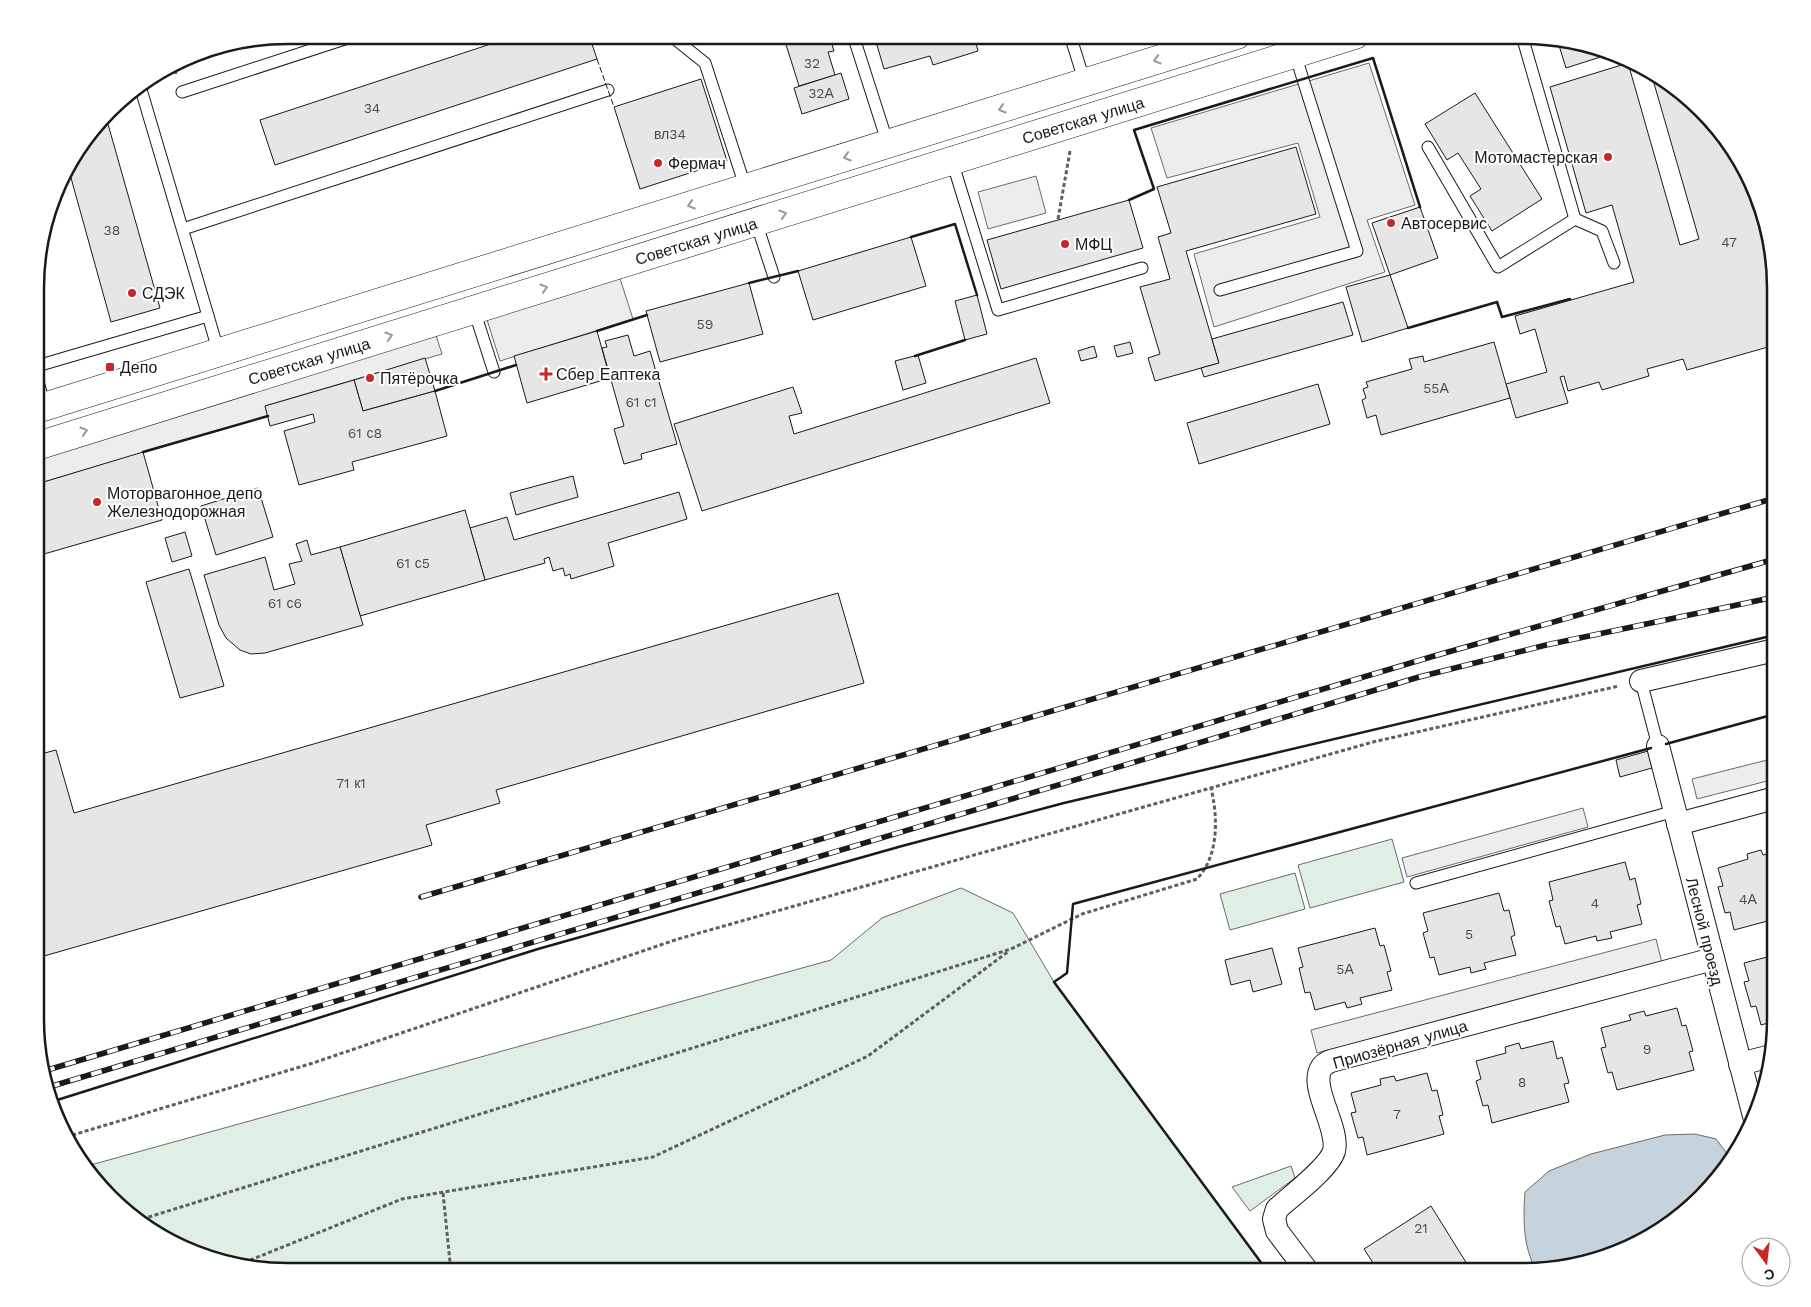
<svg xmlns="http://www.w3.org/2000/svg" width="1811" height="1307" font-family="'Work Sans',sans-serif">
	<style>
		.green { fill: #e0efe3; stroke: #6a6a6a }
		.parking { fill: #ededed; stroke: #6a6a6a }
		.water { fill: #c6d2dc; stroke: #6a6a6a }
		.building { fill: #e6e6e6; stroke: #1a1a1a }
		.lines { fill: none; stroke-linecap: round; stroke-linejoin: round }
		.lane-casing { stroke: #1a1a1a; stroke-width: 13 }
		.street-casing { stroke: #1a1a1a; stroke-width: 24 }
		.secondary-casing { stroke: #1a1a1a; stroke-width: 29 }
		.path { stroke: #5f5f5f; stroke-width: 3; stroke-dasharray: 4 2.5; stroke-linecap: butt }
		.lane { stroke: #fff; stroke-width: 11 }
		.street { stroke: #fff; stroke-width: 22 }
		.secondary { stroke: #fff; stroke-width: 28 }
		.rail-casing { stroke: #1a1a1a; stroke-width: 5.5 }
		.rail { stroke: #fff; stroke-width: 4; stroke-dasharray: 11; stroke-linecap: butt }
		.fence { stroke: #1a1a1a; stroke-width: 1; stroke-dasharray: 6 2.5; stroke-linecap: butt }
		.wall { stroke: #1a1a1a; stroke-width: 2.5 }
		.oneway { stroke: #989898 }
		.poi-dot { fill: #c62828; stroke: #fff; stroke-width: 2 }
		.labels { text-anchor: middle; stroke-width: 4; stroke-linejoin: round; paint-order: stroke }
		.number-label { font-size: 14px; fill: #4d4d4d }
		.street-label { font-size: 16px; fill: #1a1a1a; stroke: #fff }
		.poi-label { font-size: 16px; fill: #1a1a1a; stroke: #fff; text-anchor: start }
		.rim { fill: none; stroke: #1a1a1a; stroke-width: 2.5 }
	</style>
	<rect width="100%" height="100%" fill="#fff"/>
	<g class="green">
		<path d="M1392 839 1404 882 1310 908 1298 865Z"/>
		<path d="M1295 873 1305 909 1230 930 1220 894Z"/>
		<path d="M961 888 1013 913 1054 982 1268 1272 271 1271 206 1258 134 1220 87 1166 831 960 882 918Z"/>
		<path d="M1291 1166 1295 1178 1250 1211 1232 1187Z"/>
	</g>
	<g class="parking">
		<path d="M1369 63 1415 205 1367 220 1385 272 1214 327 1194 254 1320 217 1298 143 1167 178 1151 128Z"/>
		<path d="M1036 176 1046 213 988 229 978 192Z"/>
		<path d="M616 266 633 319 500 361 483 307Z"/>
		<path d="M432 323 442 354 265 406 268 416 37 484V446Z"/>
		<path d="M1775 758V779L1697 799 1692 779Z"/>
		<path d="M1583 808 1588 827 1407 877 1402 858Z"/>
		<path d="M1656 939 1662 963 1317 1053 1311 1030Z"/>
	</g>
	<path class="water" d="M1695 1134 1716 1139 1731 1159C1705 1208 1641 1248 1589 1263 1573 1268 1554 1268 1536 1270 1523 1246 1523 1220 1525 1192L1549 1171 1591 1154 1665 1135Z"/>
	<g class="building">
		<path d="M518 35H589L597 59 275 165 260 120Z"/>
		<path d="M783 35H829L834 51 828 52 835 75 799 86Z"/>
		<path d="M874 35H1003L976 43 978 51 933 65 930 56 884 69Z"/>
		<path d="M1557 39 1605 49 1613 53 1566 68Z"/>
		<path d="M1628 63 1680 245 1699 239 1651 73 1677 87 1713 121 1739 159 1753 209 1758 208 1775 271V345L1687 370 1683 359 1647 369 1649 376 1602 390 1599 382 1568 391 1564 376 1560 377 1568 403 1516 418 1506 384 1547 372 1535 329 1520 334 1515 316 1634 282 1612 205 1586 213 1550 87Z"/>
		<path d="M841 73 849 99 802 114 794 88Z"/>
		<path d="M701 79 727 161 640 189 614 107Z"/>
		<path d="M1475 93 1542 199 1492 231 1470 196 1481 189 1458 153 1447 160 1425 124Z"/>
		<path d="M106 117 160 308 111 322 68 167Z"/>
		<path d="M1296 147 1316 214 1186 251 1219 363 1155 381 1148 358 1160 354 1140 287 1170 279 1158 237 1171 233 1157 187Z"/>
		<path d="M1129 200 1143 248 1001 289 987 240Z"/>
		<path d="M1420 207 1438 258 1390 275 1372 223Z"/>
		<path d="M911 237 926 286 813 320 798 271Z"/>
		<path d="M1390 275 1408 328 1362 342 1346 287Z"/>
		<path d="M749 283 763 334 660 362 646 311Z"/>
		<path d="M977 295 987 334 965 340 955 301Z"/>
		<path d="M1343 302 1353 335 1204 377 1201 368 1219 363 1212 339Z"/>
		<path d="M597 331 610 378 527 403 514 356Z"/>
		<path d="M628 335 634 356 650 351 677 444 641 454 642 459 624 464 614 429 624 426 602 348 607 347 605 341Z"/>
		<path d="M1130 342 1133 353 1117 357 1114 346Z"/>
		<path d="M1494 342 1510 398 1381 435 1376 415 1367 418 1362 400 1366 398 1363 389 1368 387 1366 382 1412 369 1409 359 1423 356 1424 362Z"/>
		<path d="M1094 346 1097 357 1081 361 1078 351Z"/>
		<path d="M918 355 926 383 903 390 895 361Z"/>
		<path d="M425 358 435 391 363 411 354 380Z"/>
		<path d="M1036 358 1050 403 702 511 674 424 793 387 802 413 789 416 794 434Z"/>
		<path d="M354 380 363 411 435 391 447 436 352 462 354 470 299 485 284 431 315 422 313 414 270 426 265 406Z"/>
		<path d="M1318 384 1330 424 1199 464 1187 423Z"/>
		<path d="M143 452 162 520 37 556V484Z"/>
		<path d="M573 476 578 497 516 515 510 493Z"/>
		<path d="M258 488 273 537 216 555 201 506Z"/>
		<path d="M679 492 687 519 608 543 614 566 571 579 570 574 565 576 563 568 553 571 549 557 544 559 545 563 485 580 470 528 507 517 514 540Z"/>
		<path d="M465 510 485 580 360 616 340 547Z"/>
		<path d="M185 532 192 556 172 562 165 538Z"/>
		<path d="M307 540 311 555 340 547 363 625 265 653 251 654 240 650 226 638 219 625 204 575 265 557 274 590 295 584 289 564 302 561 296 544Z"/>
		<path d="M189 569 224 686 180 698 146 582Z"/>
		<path d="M838 593 864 683 496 790 500 803 426 825 432 845 37 958V755L56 750 74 813Z"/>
		<path d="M1648 751 1652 768 1620 777 1616 760Z"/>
		<path d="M1761 850 1763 855 1775 852V919L1734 930 1730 912 1725 913 1718 887 1723 886 1718 868 1748 859 1747 854Z"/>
		<path d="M1625 862 1630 880 1635 878 1641 904 1637 905 1642 924 1610 932 1612 938 1597 941 1596 936 1565 944 1560 926 1556 927 1549 901 1553 900 1549 882Z"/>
		<path d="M1499 893 1504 911 1509 910 1515 935 1511 937 1516 955 1484 963 1486 969 1471 973 1470 967 1439 975 1434 957 1430 958 1423 933 1428 931 1423 913Z"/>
		<path d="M1375 928 1380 946 1384 945 1391 971 1387 972 1392 990 1360 998 1362 1004 1347 1008 1345 1002 1315 1010 1310 992 1305 993 1299 968 1303 967 1298 948Z"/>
		<path d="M1272 948 1282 984 1253 992 1250 980 1231 985 1225 960Z"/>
		<path d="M1775 955V1021L1761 1025 1756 1006 1751 1007 1744 982 1749 981 1744 963Z"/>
		<path d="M1677 1008 1682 1026 1686 1025 1693 1051 1689 1052 1694 1070 1617 1090 1612 1072 1608 1073 1601 1048 1606 1047 1601 1028 1631 1020 1629 1015 1644 1011 1646 1016Z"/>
		<path d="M1553 1041 1557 1059 1562 1057 1569 1083 1564 1084 1569 1102 1492 1123 1488 1105 1483 1106 1476 1081 1481 1079 1476 1061 1506 1053 1505 1047 1519 1043 1521 1049Z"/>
		<path d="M1427 1073 1432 1091 1437 1090 1443 1115 1439 1116 1444 1134 1367 1155 1363 1137 1358 1138 1351 1113 1356 1112 1351 1093 1381 1085 1380 1079 1394 1076 1396 1081Z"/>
		<path d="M1431 1206 1472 1272H1379L1364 1249Z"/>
	</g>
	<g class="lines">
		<defs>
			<g id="lane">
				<path d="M670 35 705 63 746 189"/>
				<path d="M853 35 888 144"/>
				<path d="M1070 35 1085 83"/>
				<path d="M1522 36 1575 219 1602 231 1614 263"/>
				<path d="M140 86 219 353"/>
				<path d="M182 92 357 35"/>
				<path d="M1428 147 1498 267 1575 219"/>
				<path d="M952 161 998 310 1142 268"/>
				<path d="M756 222 774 277"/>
				<path d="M183 229 608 90"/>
				<path d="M1220 290 1357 251 1295 54"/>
				<path d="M474 310 494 372"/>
				<path d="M37 366 208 316"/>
				<path d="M37 378 45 407"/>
				<path d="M1641 681 1658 746"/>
				<path d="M1416 883 1675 811"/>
			</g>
			<g id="street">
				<path d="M1641 681 1775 650"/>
				<path d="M1658 746 1754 1116"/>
				<path d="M1678 824 1775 798"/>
				<path d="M1740 1064 1771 1056"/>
				<path d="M1308 1272 1277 1231 1274 1219 1277 1209C1291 1196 1329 1168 1334 1151 1340 1128 1308 1086 1322 1067 1323 1065 1328 1062 1331 1061L1713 959"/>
			</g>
			<g id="secondary">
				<path d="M37 409 1237 35"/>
				<path d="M37 446 1355 35"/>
			</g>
		</defs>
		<use href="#lane" class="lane-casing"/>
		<use href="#street" class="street-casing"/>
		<use href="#secondary" class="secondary-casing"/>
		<g class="path">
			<path d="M174 65 176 74"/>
			<path d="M1058 219 1070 151"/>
			<path d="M66 1137 313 1063 678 939 1373 742 1619 686"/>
			<path d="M443 1193 451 1272"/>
			<path d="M136 1221 1011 949 1082 914 1197 879C1219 856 1218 817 1211 788"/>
			<path d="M238 1265 402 1199 653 1157 868 1056 1009 951"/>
		</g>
		<use href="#lane" class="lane"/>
		<use href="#street" class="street"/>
		<use href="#secondary" class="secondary"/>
		<defs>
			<g id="rail">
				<path d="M421 897 1775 498"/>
				<path d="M44 1071 1434 656 1775 559"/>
				<path d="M49 1087 1419 677 1546 645 1775 597"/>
			</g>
		</defs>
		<use href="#rail" class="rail-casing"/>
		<use href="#rail" class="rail"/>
		<path class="fence" d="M597 59 614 107"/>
		<g class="wall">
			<path d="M1129 200 1154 189 1134 130 1373 58 1420 207"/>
			<path d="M911 237 955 224 977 295"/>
			<path d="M749 283 798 271"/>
			<path d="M1408 328 1497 302 1502 317 1570 299"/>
			<path d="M597 331 647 315"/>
			<path d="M915 356 965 340"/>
			<path d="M435 391 516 365"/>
			<path d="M143 452 268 416"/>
			<path d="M1666 744 1775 714"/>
			<path d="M54 1101 538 949 902 846 1064 803 1775 635"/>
			<path d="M1268 1272 1054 982 1067 973 1073 904 1651 748"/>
		</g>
	</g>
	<defs><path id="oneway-chevron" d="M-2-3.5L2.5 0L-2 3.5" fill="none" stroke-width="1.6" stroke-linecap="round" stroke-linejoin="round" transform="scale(1.25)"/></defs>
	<g class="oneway">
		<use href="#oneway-chevron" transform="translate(1157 60) rotate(163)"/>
		<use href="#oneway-chevron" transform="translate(1002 109) rotate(163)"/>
		<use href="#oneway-chevron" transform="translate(847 157) rotate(163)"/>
		<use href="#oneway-chevron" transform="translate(691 205) rotate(163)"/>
		<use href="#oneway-chevron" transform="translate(783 214) rotate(-17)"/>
		<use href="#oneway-chevron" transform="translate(544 288) rotate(-17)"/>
		<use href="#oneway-chevron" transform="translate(389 336) rotate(-17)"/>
		<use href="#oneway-chevron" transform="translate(84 431) rotate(-17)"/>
	</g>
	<g class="poi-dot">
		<circle cx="1608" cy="157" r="5"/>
		<circle cx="658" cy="163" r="5"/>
		<circle cx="1391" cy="223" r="5"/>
		<circle cx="1065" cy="244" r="5"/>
		<circle cx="132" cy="293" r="5"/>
		<rect x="105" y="362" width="10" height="10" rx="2.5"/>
		<path d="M543.5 366.5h5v5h5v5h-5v5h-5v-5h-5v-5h5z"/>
		<circle cx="370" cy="378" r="5"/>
		<circle cx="97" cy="502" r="5"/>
	</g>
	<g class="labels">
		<g class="number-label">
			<text x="812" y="68">32</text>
			<text x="821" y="98">32А</text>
			<text x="372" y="113">34</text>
			<text x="670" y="139">вл34</text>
			<text x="112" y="235">38</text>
			<text x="1729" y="247">47</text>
			<text x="705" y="329">59</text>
			<text x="1436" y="393">55А</text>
			<text x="641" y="407">61 с1</text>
			<text x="365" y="438">61 с8</text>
			<text x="413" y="568">61 с5</text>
			<text x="285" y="608">61 с6</text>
			<text x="351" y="788">71 к1</text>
			<text x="1748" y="904">4А</text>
			<text x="1595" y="908">4</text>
			<text x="1469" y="939">5</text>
			<text x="1345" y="974">5А</text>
			<text x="1647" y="1054">9</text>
			<text x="1522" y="1087">8</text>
			<text x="1397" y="1119">7</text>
			<text x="1421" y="1233">21</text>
		</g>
		<g class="street-label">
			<text transform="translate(1083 120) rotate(-17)" y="6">Советская улица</text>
			<text transform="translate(696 241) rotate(-17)" y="6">Советская улица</text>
			<text transform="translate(309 361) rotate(-17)" y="6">Советская улица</text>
			<text transform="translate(1705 931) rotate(76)" y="6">Лесной проезд</text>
			<text transform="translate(1400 1044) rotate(-16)" y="6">Приозёрная улица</text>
		</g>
		<g class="poi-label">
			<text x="1598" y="163" text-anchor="end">Мотомастерская</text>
			<text x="668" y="169">Фермач</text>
			<text x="1401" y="229">Автосервис</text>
			<text x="1075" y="250">МФЦ</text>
			<text x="142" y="299">СДЭК</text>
			<text x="120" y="373">Депо</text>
			<text x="556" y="380">Сбер Еаптека</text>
			<text x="380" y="384">Пятёрочка</text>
			<text x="107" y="499">Моторвагонное депо<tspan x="107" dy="18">Железнодорожная</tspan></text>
		</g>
	</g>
	<path d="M0 0H1811V1307H0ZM288 44H1523A244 244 0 0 1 1767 288V1019A244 244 0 0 1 1523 1263H288A244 244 0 0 1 44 1019V288A244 244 0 0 1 288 44Z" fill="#fff" fill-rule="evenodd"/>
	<path class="rim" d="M288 44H1523A244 244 0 0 1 1767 288V1019A244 244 0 0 1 1523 1263H288A244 244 0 0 1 44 1019V288A244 244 0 0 1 288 44Z"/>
	<g transform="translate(1766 1262) rotate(165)"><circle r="24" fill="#ffffff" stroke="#a3a3a3"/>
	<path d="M0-4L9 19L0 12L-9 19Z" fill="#c62828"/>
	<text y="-8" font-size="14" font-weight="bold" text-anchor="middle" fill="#1a1a1a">С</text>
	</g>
</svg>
